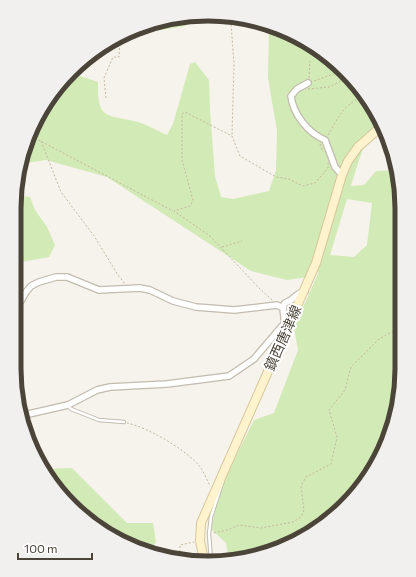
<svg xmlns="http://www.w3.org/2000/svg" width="416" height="577" font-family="Commissioner,'Noto Sans JP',sans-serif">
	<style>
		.green { fill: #d2eab5; fill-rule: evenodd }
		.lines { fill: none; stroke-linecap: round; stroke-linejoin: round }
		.service-casing { stroke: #c2bbae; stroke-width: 4.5 }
		.minor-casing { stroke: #c2bbae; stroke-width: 8 }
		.secondary-casing { stroke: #d6c79b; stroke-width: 10 }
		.path { stroke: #c4b79f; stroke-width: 1; stroke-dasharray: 2 2; stroke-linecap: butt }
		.service { stroke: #fff; stroke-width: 2.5 }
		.minor { stroke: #fff; stroke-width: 5.5 }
		.secondary { stroke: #fff3cd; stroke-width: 8 }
		.labels { text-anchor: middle; stroke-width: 4; stroke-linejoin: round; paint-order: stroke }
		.street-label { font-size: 14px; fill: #4b4439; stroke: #fff }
		.rim { fill: none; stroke: #4b4439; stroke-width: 5 }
	</style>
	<rect width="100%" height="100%" fill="#f6f3ec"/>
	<g class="green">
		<path d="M188 19 189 21 185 26 138 34 133 32 146 24Z"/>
		<path d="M269 27 294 34 341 70 351 91 364 96 379 118C365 138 358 163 351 186L364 185 376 171 397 170 400 182 402 381 382 455 336 515 282 548 233 561H229L226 543 211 529 221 486 254 420 274 413 298 350 294 328 319 271 314 276 287 280 251 271 107 177 46 160 20 164 40 111 71 73 98 82C97 121 107 114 138 122 148 125 158 131 167 135L173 124 190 64 195 62 209 80 210 111 215 176 221 197 233 199 269 191 276 170 277 131 268 78ZM347 199 372 203 367 245 354 257 330 255Z"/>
		<path d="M17 195 30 197 35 210 47 227 55 245 49 257 16 263Z"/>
		<path d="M72 468 127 523H153L156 542 149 552 122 543 80 515 47 477 43 469Z"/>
	</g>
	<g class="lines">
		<defs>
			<g id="service">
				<path d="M68 406 71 409 99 420 124 422"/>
				<path d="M211 561 209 534 211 517 223 480"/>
			</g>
			<g id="minor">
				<path d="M308 83 297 89 291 96C293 114 308 133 325 140L335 167 342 175"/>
				<path d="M15 306 21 301 26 292 31 286 39 282 56 277H67L99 290 140 288 150 290 173 301 196 307 234 310 277 305 283 308"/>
				<path d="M288 327 285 326C285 319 281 307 285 303 287 302 289 301 291 300 296 296 298 293 305 291"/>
				<path d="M20 416 68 405 97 390 110 387 167 384 229 376 254 359 282 326H285"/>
			</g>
			<path id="secondary" d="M204 560 200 541 201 523 316 263 342 175 348 161 358 147 383 125"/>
		</defs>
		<use href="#service" class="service-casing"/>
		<use href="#minor" class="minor-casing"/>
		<use href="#secondary" class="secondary-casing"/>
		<g class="path">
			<path d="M229 17 231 23 234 64 232 135"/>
			<path d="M309 78 310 61"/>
			<path d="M314 81 342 71"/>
			<path d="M308 89 329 87 349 77"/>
			<path d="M106 98 104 78 113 57H119L120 39"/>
			<path d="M328 135C340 115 342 106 364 96"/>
			<path d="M31 136 173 211"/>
			<path d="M41 141 61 192 94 236 118 275 125 284"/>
			<path d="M320 144 323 152"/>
			<path d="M222 247 242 241"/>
			<path d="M272 300 258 287 210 236 174 211 190 206 193 200 182 160V114L185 112 232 136 240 156 276 177 289 179 303 186 315 183 328 168V163"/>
			<path d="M127 423C147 427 187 450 200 467 204 472 207 480 210 486"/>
			<path d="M214 533 227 530 239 525 261 528 293 522 301 517 304 510 301 486 306 477 331 464 337 437 329 410 345 390 351 367 379 339 401 327"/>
			<path d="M180 560V545L194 542"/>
		</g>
		<use href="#service" class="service"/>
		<use href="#minor" class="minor"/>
		<use href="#secondary" class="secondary"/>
	</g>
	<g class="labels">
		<g class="street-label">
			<text transform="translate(283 338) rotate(-66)" y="5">鎮西唐津線</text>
		</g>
	</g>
	<path d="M0 0H416V577H0ZM208 21H208A187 187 0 0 1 395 208V369A187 187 0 0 1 208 556H208A187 187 0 0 1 21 369V208A187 187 0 0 1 208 21Z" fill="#f1f0ef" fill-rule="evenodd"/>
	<path class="rim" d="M208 21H208A187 187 0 0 1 395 208V369A187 187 0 0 1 208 556H208A187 187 0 0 1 21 369V208A187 187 0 0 1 208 21Z"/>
	<path d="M18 553v6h74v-6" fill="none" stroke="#4b4439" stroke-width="2"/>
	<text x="24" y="553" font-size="12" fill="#4b4439" stroke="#ffffff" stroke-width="3" paint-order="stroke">100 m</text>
</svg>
